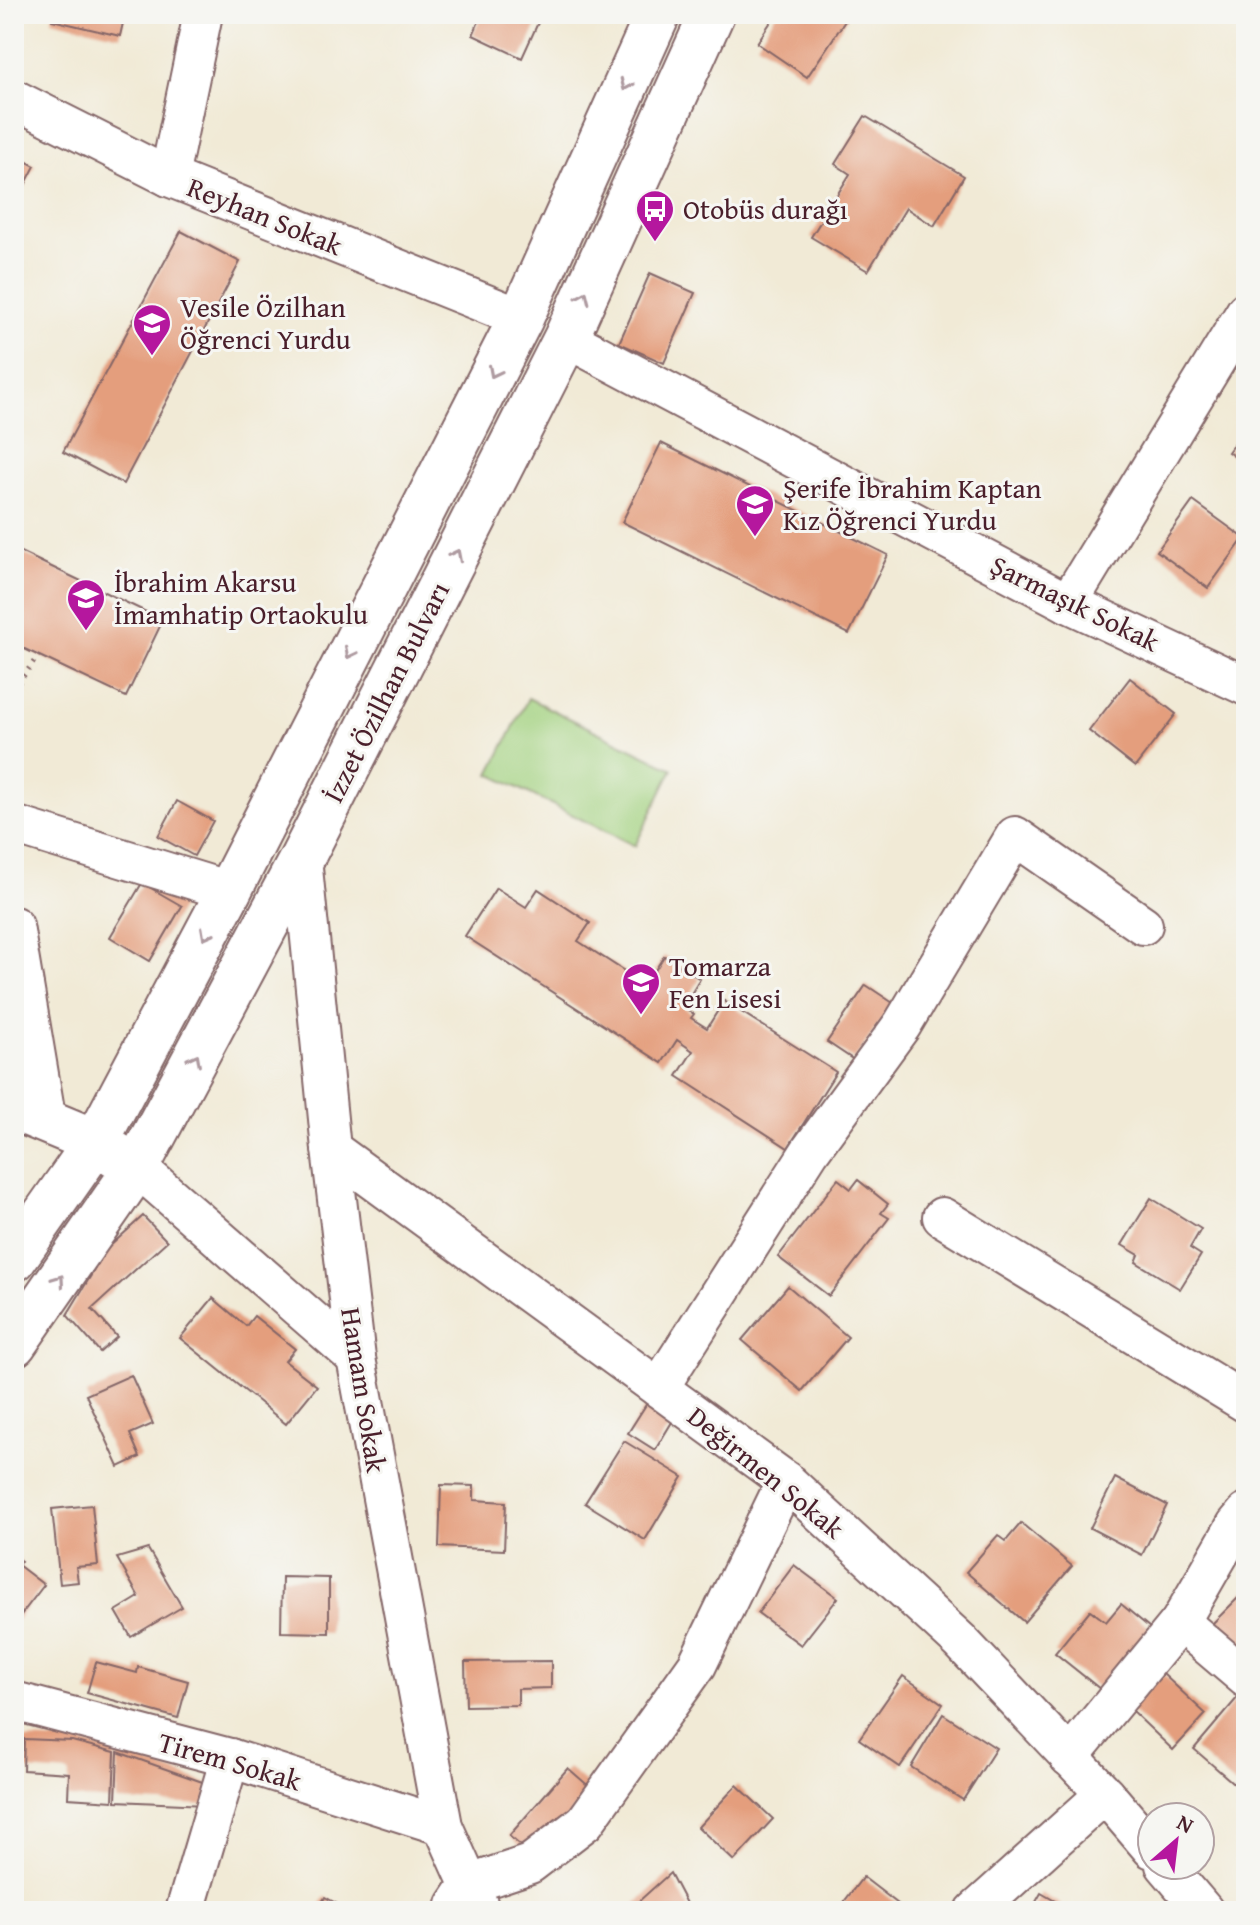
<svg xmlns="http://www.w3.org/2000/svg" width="1260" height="1925" font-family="'Gentium Book Plus',serif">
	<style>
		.green { fill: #a2d17f; stroke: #767855; stroke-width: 2 }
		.building { fill: #e49e7d }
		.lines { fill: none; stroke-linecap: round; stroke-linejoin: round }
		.street-casing { stroke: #846667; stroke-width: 42 }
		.secondary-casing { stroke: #846667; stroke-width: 48 }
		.path { stroke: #846667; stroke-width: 5; stroke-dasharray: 2 6; stroke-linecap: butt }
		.street { stroke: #fff; stroke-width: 38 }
		.secondary { stroke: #fff; stroke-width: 44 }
		.oneway { stroke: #ae9aa0 }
		.labels { text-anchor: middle; stroke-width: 6; stroke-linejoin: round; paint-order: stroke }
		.poi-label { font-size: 28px; fill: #4a1f2b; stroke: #f6f6f2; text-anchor: start }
		.street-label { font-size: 28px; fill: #4a1f2b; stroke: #f6f6f2 }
	</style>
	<rect width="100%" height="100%" fill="#f6f6f2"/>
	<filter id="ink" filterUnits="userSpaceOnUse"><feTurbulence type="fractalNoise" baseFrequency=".0125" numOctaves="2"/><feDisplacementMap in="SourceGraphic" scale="16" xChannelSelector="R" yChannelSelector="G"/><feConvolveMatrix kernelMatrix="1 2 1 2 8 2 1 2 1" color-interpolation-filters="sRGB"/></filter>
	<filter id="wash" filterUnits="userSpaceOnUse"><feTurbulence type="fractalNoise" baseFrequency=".006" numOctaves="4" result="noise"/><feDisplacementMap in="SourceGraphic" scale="32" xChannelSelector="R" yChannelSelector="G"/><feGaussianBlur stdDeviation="1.8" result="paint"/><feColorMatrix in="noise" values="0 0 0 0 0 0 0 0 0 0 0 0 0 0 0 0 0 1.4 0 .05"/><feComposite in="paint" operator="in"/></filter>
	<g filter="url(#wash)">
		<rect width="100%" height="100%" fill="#f1ead6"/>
		<path class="green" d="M528 698 673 769 635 846 490 774Z"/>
		<g id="blocks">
			<g class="building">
				<path d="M53 14H125L120 36 52 20Z"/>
				<path d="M482 14 486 15 542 14 522 58 473 35Z"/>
				<path d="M776 14H842L847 18 807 77 757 43Z"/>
				<path d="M865 116 964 176 934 226 906 208 868 271 811 237 850 174 835 164Z"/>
				<path d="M14 155 35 166 21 193 14 190Z"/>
				<path d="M181 231 240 262 123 484 63 452Z"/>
				<path d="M650 273 695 293 664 363 619 343Z"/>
				<path d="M1246 427V465L1228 452Z"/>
				<path d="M661 443 888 555 849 634 622 522Z"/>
				<path d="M1193 501 1244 538 1208 588 1157 551Z"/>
				<path d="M16 550 163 620 126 697 14 644V555Z"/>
				<path d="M1130 678 1176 714 1135 767 1089 731Z"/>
				<path d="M177 801 213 821 194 856 158 836Z"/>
				<path d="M142 883 182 906 150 961 110 937Z"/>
				<path d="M496 888 526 907 538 889 590 923 578 941 646 985 664 956 700 979 683 1007 694 1014 691 1018 707 1028 724 1001 836 1072 788 1148 677 1076 693 1051 677 1040 662 1063 465 936Z"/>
				<path d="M866 985 893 1003 854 1060 827 1042Z"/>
				<path d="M838 1179 851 1189 858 1180 888 1204 881 1213 889 1218 829 1296 778 1257Z"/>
				<path d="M1151 1198 1201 1229 1190 1248 1201 1255 1180 1289 1136 1262 1139 1255 1122 1245Z"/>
				<path d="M143 1216 167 1241 92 1309 117 1337 100 1352 67 1315 107 1249Z"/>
				<path d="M788 1286 848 1337 802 1391 742 1340Z"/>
				<path d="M213 1298 246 1326 254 1316 295 1349 285 1361 317 1386 286 1424 180 1338Z"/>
				<path d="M131 1375 153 1424 130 1434 140 1457 119 1467 86 1395Z"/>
				<path d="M649 1400 675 1417 655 1450 628 1433Z"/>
				<path d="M624 1441 683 1477 645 1540 585 1503Z"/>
				<path d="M1115 1478 1167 1505 1142 1555 1090 1528Z"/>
				<path d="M441 1485 474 1486V1500L506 1502 504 1550 439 1547Z"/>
				<path d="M92 1505 98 1565 76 1567 78 1582 60 1584 52 1509Z"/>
				<path d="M1021 1523 1072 1566 1024 1622 966 1572 998 1535 1006 1541Z"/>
				<path d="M148 1549 182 1607 131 1637 116 1611 139 1597 117 1558Z"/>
				<path d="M14 1556 21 1561 18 1565 44 1585 14 1624Z"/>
				<path d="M794 1565 838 1598 801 1645 758 1613Z"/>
				<path d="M282 1577 329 1578V1633L281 1632Z"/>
				<path d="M1246 1590V1659L1208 1628Z"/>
				<path d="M1121 1604 1150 1628 1100 1689 1055 1653 1090 1610 1106 1622Z"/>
				<path d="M551 1661V1688L518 1689V1705L466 1706 465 1662Z"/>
				<path d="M96 1662 137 1673 138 1667 188 1681 178 1718 87 1693Z"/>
				<path d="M1163 1674 1206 1714 1173 1750 1130 1709Z"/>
				<path d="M903 1676 943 1704 900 1767 859 1739Z"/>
				<path d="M1238 1697 1246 1704V1794L1194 1749Z"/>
				<path d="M943 1714 996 1748 963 1800 911 1767Z"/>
				<path d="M14 1735 20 1736 16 1798H14Z"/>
				<path d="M24 1739 72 1741 115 1752 113 1801 68 1798 69 1773 23 1770Z"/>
				<path d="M118 1752 208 1784 206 1805 116 1801Z"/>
				<path d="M568 1768 592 1789 533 1856 509 1836Z"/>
				<path d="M737 1785 773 1819 734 1861 698 1827Z"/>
				<path d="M670 1873 690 1911H628Z"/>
				<path d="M863 1877 898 1904 893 1911H837Z"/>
				<path d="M1041 1893 1060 1904 1057 1911H1026L1028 1907 1032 1909Z"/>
				<path d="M325 1897 350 1911H317Z"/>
			</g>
		</g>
	</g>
	<g filter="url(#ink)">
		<use href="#blocks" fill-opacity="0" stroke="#846667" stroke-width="2"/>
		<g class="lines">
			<defs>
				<g id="street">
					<path d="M14 99 169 177 521 318"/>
					<path d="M169 177 203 14"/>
					<path d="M566 338 1068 603 1246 686"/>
					<path d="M1068 603 1246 311"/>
					<path d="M14 825 229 891"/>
					<path d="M302 858 331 1149 356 1358 443 1826 481 1911"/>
					<path d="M14 926 47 1122"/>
					<path d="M331 1149 786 1481 960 1641 1105 1794 1152 1849"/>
					<path d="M137 1167 356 1358"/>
					<path d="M942 1217 1246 1403"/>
					<path d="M659 1388 810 1151 902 1025 1015 836 1143 925"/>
					<path d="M1180 1622 1246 1678"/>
					<path d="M14 1701 230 1758 443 1826"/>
					<path d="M1069 1757 1180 1622 1236 1525 1246 1513"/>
					<path d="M1165 1865 1204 1911"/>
					<path d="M456 1905 470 1884 530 1864 585 1822 697 1665 786 1481"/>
					<path d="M185 1911 230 1758"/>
					<path d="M975 1911 1105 1794"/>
				</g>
				<g id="secondary">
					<path d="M14 1108 96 1142 118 1156"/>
					<path d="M14 1259 96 1142 229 891 521 318 658 14"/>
					<path d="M14 1344 137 1167 302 858 566 338 712 14"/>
				</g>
			</defs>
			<use href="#street" class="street-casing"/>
			<use href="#secondary" class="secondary-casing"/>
			<path class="path" d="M14 689 38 656"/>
			<use href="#street" class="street"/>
			<use href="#secondary" class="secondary"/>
		</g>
		<defs><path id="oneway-chevron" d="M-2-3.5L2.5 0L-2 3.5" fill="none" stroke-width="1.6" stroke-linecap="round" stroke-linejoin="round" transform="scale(2)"/></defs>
		<g class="oneway">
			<use href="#oneway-chevron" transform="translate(626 85) rotate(114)"/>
			<use href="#oneway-chevron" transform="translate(584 297) rotate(-66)"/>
			<use href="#oneway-chevron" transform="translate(494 372) rotate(117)"/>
			<use href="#oneway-chevron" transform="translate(456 555) rotate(-63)"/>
			<use href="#oneway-chevron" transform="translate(350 653) rotate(117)"/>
			<use href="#oneway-chevron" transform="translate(206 934) rotate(118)"/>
			<use href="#oneway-chevron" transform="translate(195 1059) rotate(-62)"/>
			<use href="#oneway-chevron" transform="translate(59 1280) rotate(-55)"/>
		</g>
	</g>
	<defs>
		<symbol id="bus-pin" viewBox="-11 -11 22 30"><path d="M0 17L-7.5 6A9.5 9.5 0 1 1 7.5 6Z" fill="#b5179e" stroke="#f6f6f2"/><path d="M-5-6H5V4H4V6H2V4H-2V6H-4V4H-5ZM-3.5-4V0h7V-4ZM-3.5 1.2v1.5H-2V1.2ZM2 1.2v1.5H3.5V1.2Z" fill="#fff"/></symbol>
		<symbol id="school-pin" viewBox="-11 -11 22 30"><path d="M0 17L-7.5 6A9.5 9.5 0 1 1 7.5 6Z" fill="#b5179e" stroke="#f6f6f2"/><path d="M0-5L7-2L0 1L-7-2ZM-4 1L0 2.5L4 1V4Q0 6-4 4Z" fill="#fff"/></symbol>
	</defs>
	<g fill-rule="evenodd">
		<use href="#bus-pin" x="633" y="187" width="44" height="60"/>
		<use href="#school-pin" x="130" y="301" width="44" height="60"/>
		<use href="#school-pin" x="733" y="482" width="44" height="60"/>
		<use href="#school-pin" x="64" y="576" width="44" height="60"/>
		<use href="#school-pin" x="619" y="960" width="44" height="60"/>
	</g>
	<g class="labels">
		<g class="poi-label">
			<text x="683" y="219">Otobüs durağı</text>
			<text x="180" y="317">Vesile Özilhan<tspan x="180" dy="32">Öğrenci Yurdu</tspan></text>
			<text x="783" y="498">Şerife İbrahim Kaptan<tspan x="783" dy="32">Kız Öğrenci Yurdu</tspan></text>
			<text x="114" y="592">İbrahim Akarsu<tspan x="114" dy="32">İmamhatip Ortaokulu</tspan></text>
			<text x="669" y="976">Tomarza<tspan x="669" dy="32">Fen Lisesi</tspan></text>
		</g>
		<g class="street-label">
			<text transform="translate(265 216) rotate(22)" y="10">Reyhan Sokak</text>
			<text transform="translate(1075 603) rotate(26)" y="10">Şarmaşık Sokak</text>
			<text transform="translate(386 692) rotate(-63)" y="10">İzzet Özilhan Bulvarı</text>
			<text transform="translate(364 1390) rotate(81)" y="10">Hamam Sokak</text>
			<text transform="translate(766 1472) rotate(39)" y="10">Değirmen Sokak</text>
			<text transform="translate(230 1761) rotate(16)" y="10">Tirem Sokak</text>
		</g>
	</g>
	<rect width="1260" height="1925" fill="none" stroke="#f6f6f2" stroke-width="48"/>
	<g transform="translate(1176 1841) rotate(28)"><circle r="38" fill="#f6f6f2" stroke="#b1a0a2" stroke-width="2"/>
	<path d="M0-6L14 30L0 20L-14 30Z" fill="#b5179e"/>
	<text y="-12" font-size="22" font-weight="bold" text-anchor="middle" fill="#4a1f2b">N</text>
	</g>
</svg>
